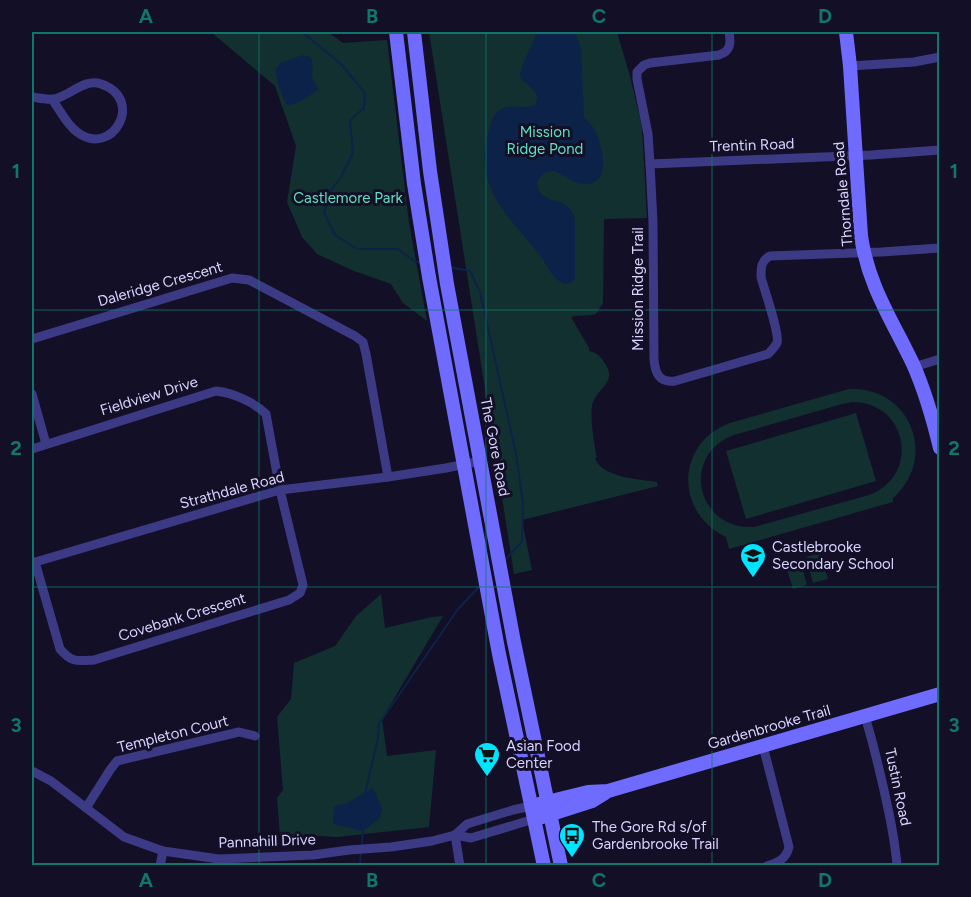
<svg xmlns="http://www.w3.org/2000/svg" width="971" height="897" font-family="Figtree,sans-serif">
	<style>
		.green { fill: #12302f; fill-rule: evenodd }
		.water { fill: #0c2248 }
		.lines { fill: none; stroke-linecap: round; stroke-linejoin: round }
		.stream { stroke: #0c2248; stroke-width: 2 }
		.street { stroke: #3d3a85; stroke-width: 9 }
		.secondary { stroke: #6f6bff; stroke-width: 14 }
		.grid { fill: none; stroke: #0f766e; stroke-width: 1.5; stroke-opacity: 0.55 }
		.labels { text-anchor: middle; stroke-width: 6; stroke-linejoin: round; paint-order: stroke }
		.park-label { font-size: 15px; fill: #5fe0c0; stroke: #130f26 }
		.street-label { font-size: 15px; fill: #d9d4ff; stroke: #130f26 }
		.poi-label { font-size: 15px; fill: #d9d4ff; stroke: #130f26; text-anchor: start }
		.neatline { fill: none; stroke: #0f766e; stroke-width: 2 }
		.grid-label { font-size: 20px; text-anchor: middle; font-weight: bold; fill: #0f766e }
	</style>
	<rect width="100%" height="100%" fill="#130f26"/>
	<g class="green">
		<path d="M211 32H328L343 43 387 40 409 223 427 321 403 303 391 284 354 271 317 254 302 237 287 202 296 146 275 86Z"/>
		<path d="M429 32H617L630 76 642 127 647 218 604 219 603 303 596 314C588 317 579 314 571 317L589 348V351C597 353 599 355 604 362 618 381 600 386 593 402 589 411 594 446 597 457L595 458C602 478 639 479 657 482L658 486 522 520 532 570 514 574Z"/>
		<path d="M849 389C910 386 939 457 893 498V502L729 549 726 537C674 512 676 443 730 423ZM852 402C908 402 921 475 869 495L754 527C696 530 680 455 734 435L842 404Z"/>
		<path d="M856 413 876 481 746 519 726 451Z"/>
		<path d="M820 553 828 579 813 583 806 557Z"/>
		<path d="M800 559 807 585 793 589 785 563Z"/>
		<path d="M381 594 385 628 432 617 443 616 382 719 387 756 436 750 429 827 337 837 321 836 280 837 277 798 283 790 277 717 291 699 294 663 335 646 356 616Z"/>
	</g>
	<g class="water">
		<path d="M539 32 575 33 581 48 584 117C587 120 590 124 593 127 602 142 614 185 584 184 575 184 563 175 555 171 543 170 531 182 541 193 552 206 568 196 575 219V279L572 282 566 284C553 282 547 264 539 254 510 218 475 189 487 138 489 132 489 126 492 120 505 93 534 118 537 99 538 87 521 85 520 74 520 69 533 42 536 35Z"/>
		<path d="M303 55 310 57C316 65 309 72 314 82 315 85 318 87 319 90 308 95 300 105 287 105 281 94 275 80 276 68L281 63Z"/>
		<path d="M373 788 382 808 380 818 363 831 333 824 334 806 347 803Z"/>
	</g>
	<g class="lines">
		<g class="stream">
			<path d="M302 32 341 64 365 93 364 108 350 120 353 153 341 177 331 190 324 212 335 235 357 249H398L414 261 422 263"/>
			<path d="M448 267 470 271 480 292 516 454 523 503 522 542 505 560"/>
			<path d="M365 794 378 738 379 724 458 609 480 586"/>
			<path d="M362 845 363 830"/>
			<path d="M360 866 361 853"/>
		</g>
		<g class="street">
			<path d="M729 32C731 43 731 51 719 55L650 63 644 65 637 72V79L648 134 650 164 653 222 654 359C655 373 659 383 675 381L768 354C771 351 775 347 777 343 780 334 764 289 761 277 761 267 761 261 770 256L881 252 940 248"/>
			<path d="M850 66 914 62 940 57"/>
			<path d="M32 97C39 98 47 100 54 99 70 96 84 78 101 84 146 99 112 159 77 132 66 124 60 110 52 99"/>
			<path d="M650 164 871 155 940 150"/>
			<path d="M32 339 232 278 249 280 355 336 363 342 366 354 388 477"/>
			<path d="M914 367 940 359"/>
			<path d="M32 394 46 444"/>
			<path d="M32 449 216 391C233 393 254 402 266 414L280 490 303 585 300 593 289 600 94 660C77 661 72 663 60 649L35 562"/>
			<path d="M32 563 280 490 388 477 446 468 481 461"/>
			<path d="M865 716C875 750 883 784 890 818 893 834 896 850 897 866"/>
			<path d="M763 746 789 847C786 859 779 862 767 866"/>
			<path d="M32 771 51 781 124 837 163 851 219 859 313 855 349 850 391 847 432 841 455 835 471 838 534 819"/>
			<path d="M86 808 110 770 117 761 239 732 255 736"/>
			<path d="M455 835 467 824 513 810 531 806"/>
			<path d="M455 835 460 866"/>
			<path d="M160 866 163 851"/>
		</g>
		<g class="secondary">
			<path d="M396 32 414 184 429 277 499 654 544 866"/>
			<path d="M414 32 430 171 447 284 514 642 561 866"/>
			<path d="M846 32 850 66 861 236C868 285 892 320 913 364 925 391 933 419 940 448"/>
			<path d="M539 804 588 792 608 791 940 694"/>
			<path d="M542 817 592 801 605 793"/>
		</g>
	</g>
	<path class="grid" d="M259 32V866M486 32V866M712 32V866M32 310H940M32 587H940"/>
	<defs>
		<symbol id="school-pin" viewBox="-11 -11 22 30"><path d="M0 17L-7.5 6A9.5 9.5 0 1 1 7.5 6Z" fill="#00e5ff" stroke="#130f26"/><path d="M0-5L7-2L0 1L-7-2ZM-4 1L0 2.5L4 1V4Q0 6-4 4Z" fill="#111"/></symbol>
		<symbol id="supermarket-pin" viewBox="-11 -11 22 30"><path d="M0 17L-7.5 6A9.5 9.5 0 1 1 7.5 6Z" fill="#00e5ff" stroke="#130f26"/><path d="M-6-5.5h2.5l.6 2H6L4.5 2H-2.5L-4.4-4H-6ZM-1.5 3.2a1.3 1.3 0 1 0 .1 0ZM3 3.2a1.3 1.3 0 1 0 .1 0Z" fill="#111"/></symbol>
		<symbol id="bus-pin" viewBox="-11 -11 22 30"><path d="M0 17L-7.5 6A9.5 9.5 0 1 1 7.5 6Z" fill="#00e5ff" stroke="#130f26"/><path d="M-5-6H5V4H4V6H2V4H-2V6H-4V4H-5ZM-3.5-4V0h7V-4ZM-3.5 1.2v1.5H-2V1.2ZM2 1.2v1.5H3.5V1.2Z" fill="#111"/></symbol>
	</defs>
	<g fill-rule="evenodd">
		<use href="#school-pin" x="738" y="541" width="30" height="40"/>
		<use href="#supermarket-pin" x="472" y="740" width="30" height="40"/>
		<use href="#bus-pin" x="557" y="821" width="30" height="40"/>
	</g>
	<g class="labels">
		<g class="park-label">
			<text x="545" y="137">Mission<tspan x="545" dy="17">Ridge Pond</tspan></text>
			<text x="348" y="203">Castlemore Park</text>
		</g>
		<g class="street-label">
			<text transform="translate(752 145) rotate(-2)" y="5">Trentin Road</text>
			<text transform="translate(843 194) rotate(-95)" y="5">Thorndale Road</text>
			<text transform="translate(160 284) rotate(-16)" y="5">Daleridge Crescent</text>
			<text transform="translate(638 289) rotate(-90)" y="5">Mission Ridge Trail</text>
			<text transform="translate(149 396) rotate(-17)" y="5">Fieldview Drive</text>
			<text transform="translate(495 447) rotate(79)" y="5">The Gore Road</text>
			<text transform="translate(232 490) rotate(-15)" y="5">Strathdale Road</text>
			<text transform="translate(182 617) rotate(-17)" y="5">Covebank Crescent</text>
			<text transform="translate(769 727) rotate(-16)" y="5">Gardenbrooke Trail</text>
			<text transform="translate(173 734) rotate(-14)" y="5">Templeton Court</text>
			<text transform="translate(898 787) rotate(78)" y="5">Tustin Road</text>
			<text transform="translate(267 841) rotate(-2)" y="5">Pannahill Drive</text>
		</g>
		<g class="poi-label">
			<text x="772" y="552">Castlebrooke<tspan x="772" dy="17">Secondary School</tspan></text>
			<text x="506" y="751">Asian Food<tspan x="506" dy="17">Center</tspan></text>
			<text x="592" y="832">The Gore Rd s/of<tspan x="592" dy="17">Gardenbrooke Trail</tspan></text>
		</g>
	</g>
	<rect width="971" height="897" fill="none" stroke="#130f26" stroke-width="66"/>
	<rect x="33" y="33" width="905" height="831" class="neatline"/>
	<g class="grid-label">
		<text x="146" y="23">A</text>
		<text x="372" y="23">B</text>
		<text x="599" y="23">C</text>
		<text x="825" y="23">D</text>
		<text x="16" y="178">1</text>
		<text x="954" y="178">1</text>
		<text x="16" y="455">2</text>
		<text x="954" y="455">2</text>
		<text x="16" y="732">3</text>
		<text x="954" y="732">3</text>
		<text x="146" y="887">A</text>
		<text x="372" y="887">B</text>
		<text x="599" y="887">C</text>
		<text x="825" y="887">D</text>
	</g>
</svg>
